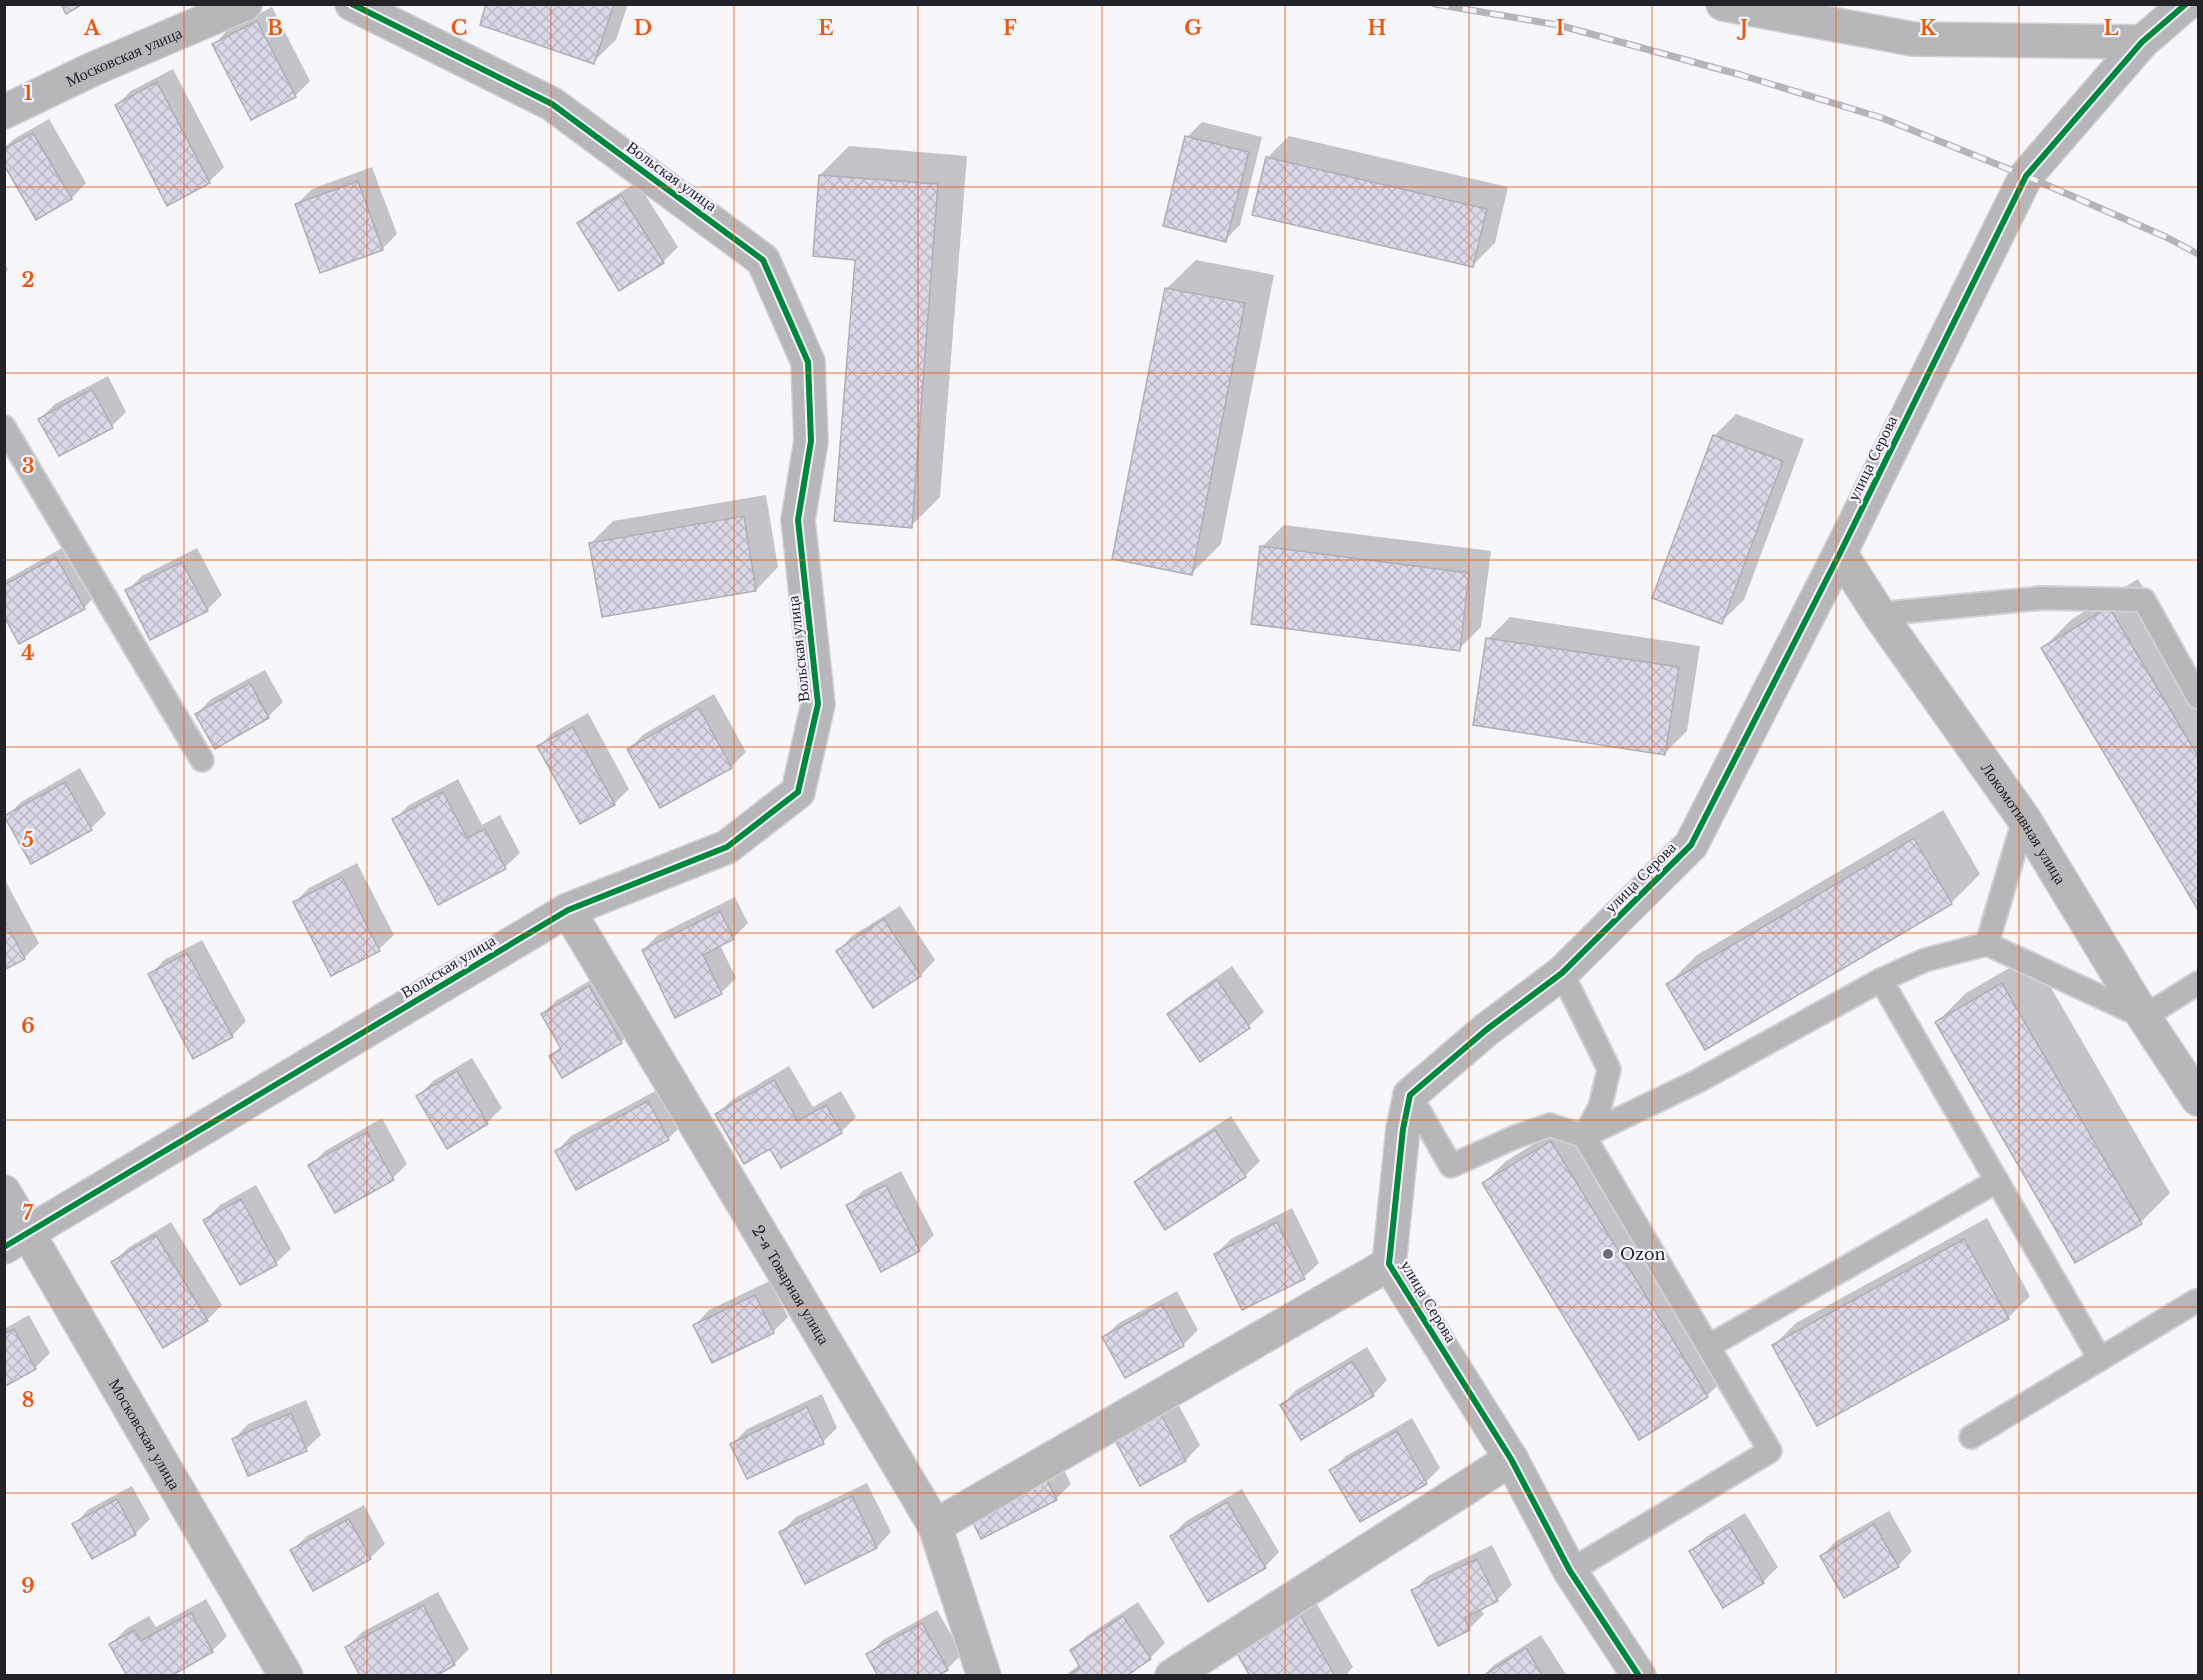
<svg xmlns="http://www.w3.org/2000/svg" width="2203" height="1680" font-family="'Libre Baskerville',serif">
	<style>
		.shadow { fill: #0003 }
		.building { fill: url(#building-cross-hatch); stroke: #aeaeb4; stroke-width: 1.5 }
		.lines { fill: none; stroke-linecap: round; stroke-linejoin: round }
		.service-casing { stroke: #d1d1d4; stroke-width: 26 }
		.minor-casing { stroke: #d1d1d4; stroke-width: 36 }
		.service { stroke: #b7b7ba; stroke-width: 22 }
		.minor { stroke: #b7b7ba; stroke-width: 33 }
		.rail-casing { stroke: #b5b5b9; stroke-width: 7 }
		.rail { stroke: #f5f3fe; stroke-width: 4.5; stroke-dasharray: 14; stroke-linecap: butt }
		.cycleway-casing { stroke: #f5f3fe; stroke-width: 10 }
		.cycleway { stroke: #00873e; stroke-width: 6 }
		.grid { fill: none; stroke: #e8590c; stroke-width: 1.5; stroke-opacity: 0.55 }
		.poi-dot { fill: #6d6c72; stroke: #f5f3fe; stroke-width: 2 }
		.labels { text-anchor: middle; stroke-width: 4.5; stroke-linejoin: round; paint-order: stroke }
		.street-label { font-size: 16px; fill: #232228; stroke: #f5f3fe }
		.poi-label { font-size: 16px; fill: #232228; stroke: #f5f3fe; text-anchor: start }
		.grid-label { font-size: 20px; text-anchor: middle; font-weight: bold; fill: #e8590c; stroke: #f5f3fe; stroke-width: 4.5; stroke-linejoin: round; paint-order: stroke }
	</style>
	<defs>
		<pattern id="building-cross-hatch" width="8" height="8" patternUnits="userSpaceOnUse" patternTransform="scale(1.5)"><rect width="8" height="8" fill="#dad8e7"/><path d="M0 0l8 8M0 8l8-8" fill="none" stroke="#bbb9c6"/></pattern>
	</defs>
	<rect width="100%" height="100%" fill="#f6f6fb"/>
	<g class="shadow">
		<path d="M488 4H628L616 40 593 62Z"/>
		<path d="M272 7 310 81 295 96 214 44 229 29Z"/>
		<path d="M173 69 224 167 209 182 117 105 131 91Z"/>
		<path d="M49 119 86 183 72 198 37 218 4 162V148L14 139Z"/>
		<path d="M1202 122 1262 137 1240 225 1225 240 1187 137Z"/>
		<path d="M1289 136 1508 187 1495 243 1473 265 1267 158Z"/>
		<path d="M849 146 967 156 940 497 911 526 857 258 820 175Z"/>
		<path d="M372 167 397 234 382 249 297 204 312 189Z"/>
		<path d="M637 182 678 247 663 262 579 224 594 209Z"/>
		<path d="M1196 260 1274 275 1221 544 1192 573 1166 289Z"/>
		<path d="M4 262 8 270 4 273Z"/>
		<path d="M108 376 126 412 112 426 40 419 55 404Z"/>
		<path d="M1736 414 1804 439 1744 600 1721 622 1714 436Z"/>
		<path d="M766 495 778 567 756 590 590 544 613 521Z"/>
		<path d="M1284 525 1491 551 1481 627 1459 649 1262 547Z"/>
		<path d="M71 543 98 593 84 608 4 612V581Z"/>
		<path d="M197 548 222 595 207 610 127 591 142 576Z"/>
		<path d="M2138 579 2198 679V907L2043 648 2072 619Z"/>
		<path d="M1510 617 1700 646 1687 731 1665 753 1488 639Z"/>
		<path d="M265 670 283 702 268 717 197 714 211 699Z"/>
		<path d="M714 694 746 752 732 766 661 806 629 749 644 734Z"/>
		<path d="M588 713 629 789 614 804 580 822 539 746 554 732Z"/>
		<path d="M80 768 106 814 91 828 6 817 21 802Z"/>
		<path d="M458 779 482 825 500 815 520 853 505 867 394 820 409 805Z"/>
		<path d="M1943 810 1980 874 1951 903 1668 984 1697 955Z"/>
		<path d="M357 863 394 935 379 949 332 974 294 903 309 888Z"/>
		<path d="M5 880 39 943 24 958 4 968Z"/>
		<path d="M735 897 748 923 733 938 720 945 736 978 721 993 643 950 658 935Z"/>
		<path d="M900 906 935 960 921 975 873 1006 838 951 852 936Z"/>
		<path d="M202 940 246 1021 232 1036 150 975 164 960Z"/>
		<path d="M2032 955 2170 1193 2141 1222 2076 1260 1937 1022 1966 993Z"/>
		<path d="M1232 966 1264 1012 1249 1026 1200 1060 1169 1015 1184 1000Z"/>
		<path d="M604 972 636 1027 621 1042 563 1076 551 1056 561 1046 542 1014 557 1000Z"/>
		<path d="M472 1058 502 1108 487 1123 418 1096 433 1081Z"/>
		<path d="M789 1066 813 1107 841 1091 856 1117 841 1132 781 1166 771 1147 717 1114 732 1100Z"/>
		<path d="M663 1087 683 1124 668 1139 557 1151 571 1136Z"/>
		<path d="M1231 1116 1260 1161 1245 1176 1136 1182 1151 1168Z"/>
		<path d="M382 1118 407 1164 393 1178 310 1166 325 1151Z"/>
		<path d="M1573 1120 1729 1374 1707 1396 1484 1183 1506 1161Z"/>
		<path d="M901 1171 934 1235 919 1250 848 1206 863 1191Z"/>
		<path d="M256 1185 291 1249 276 1263 240 1283 205 1220 220 1205Z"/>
		<path d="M1292 1208 1319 1263 1304 1277 1216 1254 1231 1239Z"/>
		<path d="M1987 1218 2030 1296 2008 1318 1774 1345 1796 1323Z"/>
		<path d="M171 1222 222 1305 207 1320 113 1263 128 1248Z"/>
		<path d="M770 1281 788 1317 773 1332 695 1325 709 1310Z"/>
		<path d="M1177 1291 1198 1330 1183 1345 1104 1337 1119 1323Z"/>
		<path d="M29 1315 50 1353 35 1368 4 1385V1329Z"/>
		<path d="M1367 1347 1387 1380 1373 1395 1282 1405 1296 1390Z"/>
		<path d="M1172 1393 1200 1445 1186 1460 1140 1484 1112 1432Z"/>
		<path d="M822 1394 837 1428 823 1442 732 1444 747 1429Z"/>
		<path d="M306 1400 321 1435 306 1449 234 1439 248 1424Z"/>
		<path d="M1412 1418 1440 1468 1426 1482 1331 1471 1346 1456Z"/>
		<path d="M1055 1452 1071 1484 1056 1499 966 1505Z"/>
		<path d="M867 1483 891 1532 877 1547 805 1582 781 1532 796 1517Z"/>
		<path d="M132 1486 150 1519 135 1534 74 1524 89 1509Z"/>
		<path d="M1242 1489 1279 1552 1265 1567 1171 1536 1186 1521Z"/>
		<path d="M364 1505 385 1544 370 1558 292 1550 307 1536Z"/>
		<path d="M1889 1511 1912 1551 1898 1566 1822 1556 1836 1541Z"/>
		<path d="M1745 1513 1778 1567 1763 1582 1691 1551 1706 1537Z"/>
		<path d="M1492 1545 1512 1585 1497 1600 1480 1608 1484 1614 1469 1629 1413 1591 1428 1576Z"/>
		<path d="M438 1592 469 1649 454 1664 347 1647 362 1632Z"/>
		<path d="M206 1599 227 1636 212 1651 111 1644 126 1629 149 1616 156 1627Z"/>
		<path d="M1314 1599 1353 1667 1345 1676H1252V1635Z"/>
		<path d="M1138 1602 1165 1643 1150 1658 1123 1676H1065L1080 1664 1072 1651 1087 1636Z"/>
		<path d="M937 1610 962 1654 947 1669 868 1655 883 1640Z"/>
		<path d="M1541 1635 1567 1676H1483L1494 1665Z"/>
	</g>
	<g class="building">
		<path d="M61 4H83L66 14Z"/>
		<path d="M486 4H614L594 64 480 25Z"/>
		<path d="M257 21 296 97 251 120 212 44Z"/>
		<path d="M157 82 210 183 167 206 115 105Z"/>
		<path d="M33 133 72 199 36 220 4 165V149Z"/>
		<path d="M1185 136 1249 152 1226 242 1163 226Z"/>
		<path d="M1266 157 1487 209 1473 267 1252 215Z"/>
		<path d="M819 175 938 184 912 528 834 521 855 260 813 256Z"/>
		<path d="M358 181 383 250 320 273 295 204Z"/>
		<path d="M621 195 664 263 619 291 577 223Z"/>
		<path d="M1165 288 1245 303 1192 575 1112 559Z"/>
		<path d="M92 389 113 428 59 456 38 419Z"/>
		<path d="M1713 435 1783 461 1722 624 1652 598Z"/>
		<path d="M744 516 756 591 602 617 589 543Z"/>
		<path d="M1260 546 1469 573 1460 651 1251 624Z"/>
		<path d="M56 557 85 609 19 644 4 616V585Z"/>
		<path d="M182 562 208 611 150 640 125 590Z"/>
		<path d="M2109 607 2198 756V910L2041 648Z"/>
		<path d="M1486 638 1679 667 1665 755 1473 725Z"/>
		<path d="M250 683 269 718 215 749 195 714Z"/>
		<path d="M699 708 732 768 660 808 627 749Z"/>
		<path d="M573 727 615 805 580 824 537 746Z"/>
		<path d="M65 782 92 830 31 864 4 816Z"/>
		<path d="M443 792 467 838 485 829 506 869 438 905 392 819Z"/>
		<path d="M1914 838 1952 904 1705 1050 1666 984Z"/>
		<path d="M342 877 380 951 331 976 293 902Z"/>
		<path d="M720 911 734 939 703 955 722 994 675 1018 642 950Z"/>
		<path d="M884 919 921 976 873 1008 836 951Z"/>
		<path d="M4 920 25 959 4 970Z"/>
		<path d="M187 953 233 1037 193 1059 148 974Z"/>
		<path d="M1217 980 1250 1028 1200 1062 1167 1014Z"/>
		<path d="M2002 983 2142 1224 2075 1263 1935 1022Z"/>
		<path d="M589 986 622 1043 562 1078 549 1056 561 1049 541 1014Z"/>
		<path d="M457 1071 488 1124 447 1149 416 1096Z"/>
		<path d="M774 1080 798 1121 826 1105 842 1133 781 1168 770 1149 744 1164 715 1114Z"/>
		<path d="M648 1101 669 1140 576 1190 555 1151Z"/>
		<path d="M1215 1130 1246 1177 1165 1230 1134 1182Z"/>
		<path d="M367 1132 394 1180 335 1213 308 1165Z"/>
		<path d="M1551 1141 1708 1397 1639 1440 1482 1183Z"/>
		<path d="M886 1185 920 1251 881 1272 846 1205Z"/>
		<path d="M241 1199 277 1265 240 1285 203 1220Z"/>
		<path d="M1277 1222 1305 1279 1242 1310 1214 1254Z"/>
		<path d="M156 1235 208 1321 163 1348 111 1262Z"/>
		<path d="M1964 1239 2009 1319 1817 1426 1772 1345Z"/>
		<path d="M755 1295 774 1333 712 1363 693 1325Z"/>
		<path d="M1162 1304 1184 1346 1125 1378 1102 1337Z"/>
		<path d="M14 1329 36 1369 4 1387V1334Z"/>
		<path d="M1352 1361 1374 1396 1301 1440 1280 1405Z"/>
		<path d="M807 1407 824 1444 747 1479 730 1444Z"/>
		<path d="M1157 1407 1186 1461 1140 1486 1110 1431Z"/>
		<path d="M291 1413 307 1451 248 1476 232 1439Z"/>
		<path d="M1397 1431 1427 1484 1360 1522 1329 1470Z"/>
		<path d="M1039 1466 1057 1500 981 1539 964 1504Z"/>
		<path d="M852 1496 877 1548 805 1584 779 1532Z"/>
		<path d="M117 1499 136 1535 92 1559 72 1524Z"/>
		<path d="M1227 1502 1266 1568 1208 1602 1170 1536Z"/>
		<path d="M349 1519 371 1559 313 1591 290 1550Z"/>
		<path d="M1874 1524 1899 1567 1844 1598 1820 1556Z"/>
		<path d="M1730 1527 1764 1583 1723 1608 1689 1551Z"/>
		<path d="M1477 1559 1498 1601 1464 1618 1470 1630 1438 1646 1411 1590Z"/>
		<path d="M423 1605 455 1665 436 1676H360L345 1647Z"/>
		<path d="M191 1613 213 1652 171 1676H127L109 1644 134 1630 141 1641Z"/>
		<path d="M1299 1613 1335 1676H1250L1235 1650Z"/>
		<path d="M1123 1616 1151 1659 1126 1676H1068L1080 1667 1070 1650Z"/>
		<path d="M922 1623 948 1670 937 1676H878L866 1654Z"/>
		<path d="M1526 1648 1543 1676H1483Z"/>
	</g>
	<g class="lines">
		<defs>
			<g id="service">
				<path d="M4 427 202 760"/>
				<path d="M1879 614 2041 598 2144 600 2198 697"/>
				<path d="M1987 944 2144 1017 2198 983"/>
				<path d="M1562 973 1609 1069 1600 1107 1584 1136 1698 1081 1881 980 1925 960 1987 944 2024 819"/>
				<path d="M1410 1095 1451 1166 1515 1137 1550 1125 1584 1136 1770 1451 1570 1571"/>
				<path d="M1997 1181 2100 1359"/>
				<path d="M1709 1346 1997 1181 1881 980"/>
				<path d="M1971 1437 2196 1301H2198"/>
			</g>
			<g id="minor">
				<path d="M1723 4 1913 39 2142 42"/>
				<path id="s1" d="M4 112 93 69 245 4"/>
				<path id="s2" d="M1840 553 1879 614 2024 819 2144 1017 2198 1099"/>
				<path id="s3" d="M568 910 935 1526 984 1676"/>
				<path id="s4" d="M4 1192 286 1676"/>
				<path d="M4 1247 568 910 727 847 798 792 818 704 798 520 811 441 808 362 763 260 552 104 352 4"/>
				<path d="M935 1526 1389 1264"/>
				<path d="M1172 1676 1511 1459"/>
				<path d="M1639 1676 1570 1571 1511 1459 1389 1264 1403 1129 1410 1095 1486 1030 1562 973 1691 845 1840 553 2026 176 2142 42 2186 4"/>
			</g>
		</defs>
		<use href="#service" class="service-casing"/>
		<use href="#minor" class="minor-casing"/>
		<use href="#service" class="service"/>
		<use href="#minor" class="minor"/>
		<defs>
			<path id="rail" d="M1435 4 1558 25 1741 75 1882 118 2026 176 2166 237 2198 254"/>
		</defs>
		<use href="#rail" class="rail-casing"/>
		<use href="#rail" class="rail"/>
		<defs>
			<g id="cycleway">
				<path d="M4 1247 568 910 727 847 798 792 818 704 798 520 811 441 808 362 763 260 552 104 352 4"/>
				<path d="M1639 1676 1570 1571 1511 1459 1389 1264 1403 1129 1410 1095 1486 1030 1562 973 1691 845 1840 553 2026 176 2142 42 2186 4"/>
			</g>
		</defs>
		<use href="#cycleway" class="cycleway-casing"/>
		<use href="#cycleway" class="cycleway"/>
	</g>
	<path class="grid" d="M184 4V1676M367 4V1676M551 4V1676M734 4V1676M918 4V1676M1102 4V1676M1285 4V1676M1469 4V1676M1652 4V1676M1836 4V1676M2019 4V1676M4 187H2198M4 373H2198M4 560H2198M4 747H2198M4 933H2198M4 1120H2198M4 1307H2198M4 1493H2198"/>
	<circle class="poi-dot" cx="1608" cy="1254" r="6"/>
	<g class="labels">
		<g class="street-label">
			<text dy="6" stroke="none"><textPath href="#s1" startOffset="132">Московская улица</textPath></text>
			<text transform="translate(672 176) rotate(36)" y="6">Вольская улица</text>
			<text transform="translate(1872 458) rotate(-64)" y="6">улица Серова</text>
			<text transform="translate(798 649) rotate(-96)" y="6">Вольская улица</text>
			<text dy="6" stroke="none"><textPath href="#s2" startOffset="327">Локомотивная улица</textPath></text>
			<text transform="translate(1640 877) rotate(-45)" y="6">улица Серова</text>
			<text transform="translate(448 966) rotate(-31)" y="6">Вольская улица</text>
			<text dy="6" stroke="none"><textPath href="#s3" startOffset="436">2-я Товарная улица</textPath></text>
			<text transform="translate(1429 1301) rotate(59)" y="6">улица Серова</text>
			<text dy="6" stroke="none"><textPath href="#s4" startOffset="280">Московская улица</textPath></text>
		</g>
		<g class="poi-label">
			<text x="1620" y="1260">Ozon</text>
		</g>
	</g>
	<g class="grid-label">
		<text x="92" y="35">A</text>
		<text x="275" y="35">B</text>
		<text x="459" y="35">C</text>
		<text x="643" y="35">D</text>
		<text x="826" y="35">E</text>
		<text x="1010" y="35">F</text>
		<text x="1193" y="35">G</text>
		<text x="1377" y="35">H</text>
		<text x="1560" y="35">I</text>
		<text x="1744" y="35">J</text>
		<text x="1928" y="35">K</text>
		<text x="2111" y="35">L</text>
		<text x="28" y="100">1</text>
		<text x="28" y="287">2</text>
		<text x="28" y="473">3</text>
		<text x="28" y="660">4</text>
		<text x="28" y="847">5</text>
		<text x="28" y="1033">6</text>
		<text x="28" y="1220">7</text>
		<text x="28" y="1407">8</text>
		<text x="28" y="1593">9</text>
	</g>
	<rect width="2203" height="1680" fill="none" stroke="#232228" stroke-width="12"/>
</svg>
